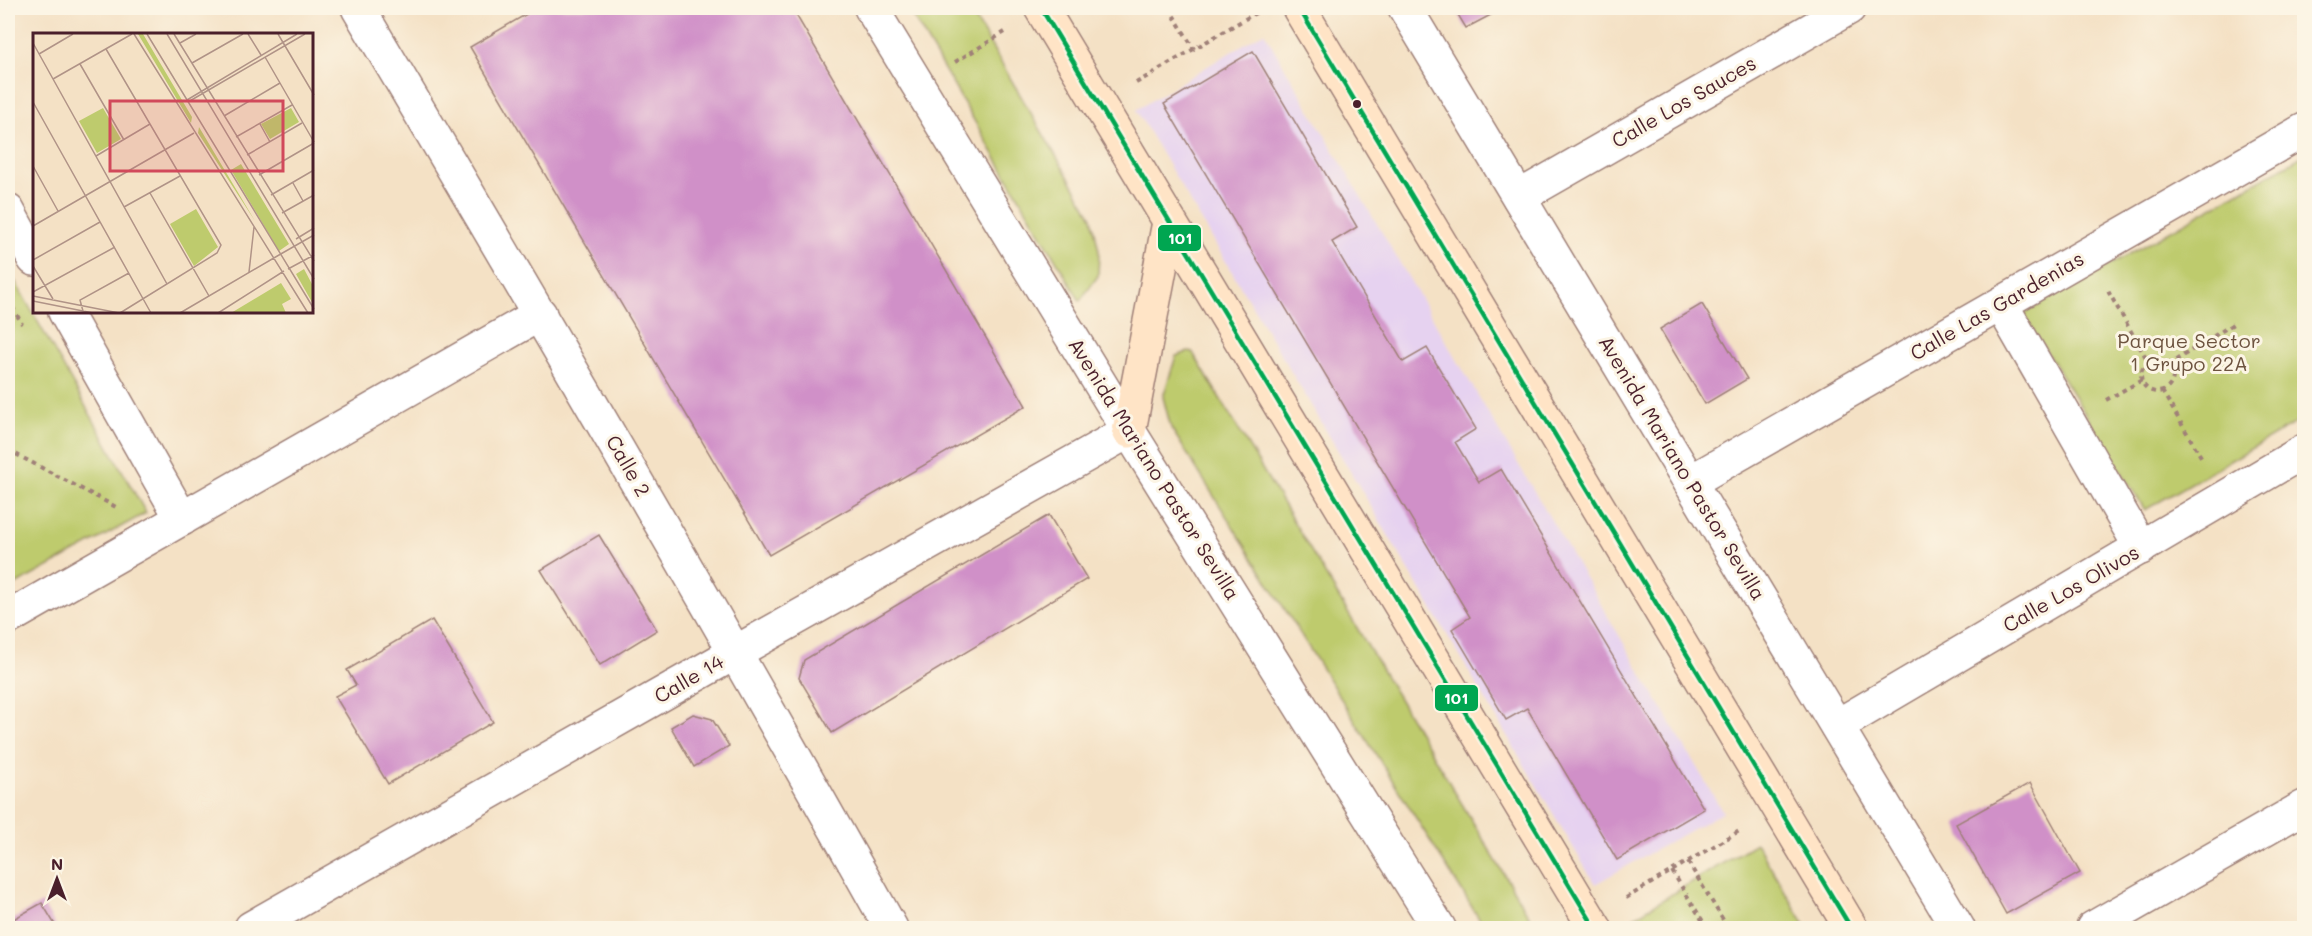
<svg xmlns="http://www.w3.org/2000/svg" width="2312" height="936" font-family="Mali,sans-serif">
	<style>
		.built { fill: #e6d2f0 }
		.green { fill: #becb6d; stroke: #84754c; stroke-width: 1.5 }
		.building { fill: #d090c8 }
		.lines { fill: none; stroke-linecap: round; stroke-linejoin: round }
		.street-casing { stroke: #9f8078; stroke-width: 36 }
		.secondary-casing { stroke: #9f8078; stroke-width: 36 }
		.path { stroke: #9f8078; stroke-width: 4; stroke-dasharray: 4.5 4.5; stroke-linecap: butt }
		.street { stroke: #fff; stroke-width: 33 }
		.secondary { stroke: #ffe4c6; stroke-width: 33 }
		.bus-1-casing { stroke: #fcf5e5; stroke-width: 9 }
		.bus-1 { stroke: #00a651; stroke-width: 4.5 }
		.bus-dot { fill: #4a1f2b; stroke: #fcf5e5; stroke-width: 2 }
		.labels { text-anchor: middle; stroke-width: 6; stroke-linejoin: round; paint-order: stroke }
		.street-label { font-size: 20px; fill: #4a1f2b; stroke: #fcf5e5 }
		.park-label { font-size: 20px; fill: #6d533f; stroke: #fcf5e5 }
		.inset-road { fill: none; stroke: #b09387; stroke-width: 1.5 }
		.view { fill: #d1495b; fill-opacity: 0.15; stroke: #d1495b; stroke-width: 3 }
		.inset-edge { fill: none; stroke: #4a1f2b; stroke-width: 3 }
		.line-badge { stroke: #fcf5e5; stroke-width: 2 }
		.badge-label { font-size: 16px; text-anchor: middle; font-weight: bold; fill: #fff }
	</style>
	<rect width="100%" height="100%" fill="#fcf5e5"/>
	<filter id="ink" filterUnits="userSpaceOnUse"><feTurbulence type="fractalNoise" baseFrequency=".0167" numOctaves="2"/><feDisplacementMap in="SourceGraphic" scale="12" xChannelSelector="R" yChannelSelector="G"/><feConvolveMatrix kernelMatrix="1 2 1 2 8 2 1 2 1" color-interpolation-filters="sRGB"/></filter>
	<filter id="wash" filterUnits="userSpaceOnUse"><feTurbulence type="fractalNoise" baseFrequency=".008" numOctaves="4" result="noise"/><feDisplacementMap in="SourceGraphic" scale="24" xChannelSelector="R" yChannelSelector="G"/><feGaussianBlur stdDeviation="1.35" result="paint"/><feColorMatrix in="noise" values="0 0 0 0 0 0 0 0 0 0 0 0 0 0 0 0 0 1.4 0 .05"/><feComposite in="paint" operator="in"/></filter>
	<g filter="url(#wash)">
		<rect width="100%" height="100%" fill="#f4e1c5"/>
		<path class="built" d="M1264 32 1723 812 1595 884 1136 110Z"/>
		<g class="green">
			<path d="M908 8H969L1092 217 1099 251 1098 276 1080 301Z"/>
			<path d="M2304 155V418L2145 510 2023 314Z"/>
			<path d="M8 269 146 513 8 589Z"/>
			<path d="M1188 352 1193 353 1536 928H1485L1171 428 1163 397 1176 356Z"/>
			<path d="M1756 843 1807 928H1616Z"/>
		</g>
		<g id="blocks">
			<g class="building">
				<path d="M537 8H792L1026 406 769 555 470 47Z"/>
				<path d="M1454 8H1504L1466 28Z"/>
				<path d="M1253 51 1357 227 1332 242 1403 362 1427 348 1476 429 1455 442 1479 482 1501 469 1704 809 1617 860 1527 708 1506 720 1452 629 1470 617 1164 104Z"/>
				<path d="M1702 304 1747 379 1705 404 1660 329Z"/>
				<path d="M1049 515 1087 579 832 733 799 678 804 660Z"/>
				<path d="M599 535 657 630 600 665 541 570Z"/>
				<path d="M432 620 493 722 388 784 335 696 356 685 347 670Z"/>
				<path d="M693 714 712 719 729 746 694 767 671 727Z"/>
				<path d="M2030 783 2080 873 2006 914 1956 824Z"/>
				<path d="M42 903 57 928H8V922Z"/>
			</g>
		</g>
	</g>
	<g filter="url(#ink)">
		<use href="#blocks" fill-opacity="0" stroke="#9f8078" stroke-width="1.5"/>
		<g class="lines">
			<defs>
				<g id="street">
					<path d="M358 8C539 312 718 619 891 928"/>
					<path d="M871 8 1129 431 1439 928"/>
					<path d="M1405 8 1958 928"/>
					<path d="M1519 197 1849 8"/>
					<path d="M8 211 34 259"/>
					<path d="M2001 304 2141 548"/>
					<path d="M65 312 182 519"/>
					<path d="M1690 482 2304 130"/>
					<path d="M8 618 540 314"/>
					<path d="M1837 726 2304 451"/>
					<path d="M251 928 736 652 1129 431"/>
					<path d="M2093 928 2304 807"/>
				</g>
				<g id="secondary">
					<path d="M1041 8 1595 928"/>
					<path d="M1299 8 1851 928"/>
					<path d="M1129 431 1169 222"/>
				</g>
			</defs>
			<use href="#street" class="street-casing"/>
			<use href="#secondary" class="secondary-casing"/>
			<g class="path">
				<path d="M1169 8 1194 49"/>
				<path d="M955 62 1005 32"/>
				<path d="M1136 83 1257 12"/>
				<path d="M2108 291 2149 363"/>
				<path d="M8 299 22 324"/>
				<circle cx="2157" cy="376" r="16"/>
				<path d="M2168 365 2233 324"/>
				<path d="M2162 391 2203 460"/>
				<path d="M2106 400 2142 380"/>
				<path d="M8 450 116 507"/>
				<path d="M1688 862 1728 928"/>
				<path d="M1672 871 1707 928"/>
				<path d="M1626 898 1741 830"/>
			</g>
			<use href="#street" class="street"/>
			<use href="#secondary" class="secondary"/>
			<defs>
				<g id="bus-1">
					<path d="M1041 8 1595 928"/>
					<path d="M1299 8 1851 928"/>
				</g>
			</defs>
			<use href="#bus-1" class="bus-1-casing"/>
			<use href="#bus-1" class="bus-1"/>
		</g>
	</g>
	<circle class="bus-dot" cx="1357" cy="104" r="5"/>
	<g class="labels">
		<g class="street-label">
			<text transform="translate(1684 102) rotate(-30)" y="7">Calle Los Sauces</text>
			<text transform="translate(1997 306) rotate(-30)" y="7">Calle Las Gardenias</text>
			<text transform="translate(628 466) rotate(60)" y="7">Calle 2</text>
			<text transform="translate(1682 468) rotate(59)" y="7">Avenida Mariano Pastor Sevilla</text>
			<text transform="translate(1154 469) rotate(58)" y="7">Avenida Mariano Pastor Sevilla</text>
			<text transform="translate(2071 589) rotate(-30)" y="7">Calle Los Olivos</text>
			<text transform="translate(689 679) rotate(-30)" y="7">Calle 14</text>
		</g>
		<g class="park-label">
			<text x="2189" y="348">Parque Sector<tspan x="2189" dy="23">1 Grupo 22A</tspan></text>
		</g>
	</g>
	<g transform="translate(33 33)">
		<rect width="280" height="280" fill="#f4e1c5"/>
		<path d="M105 1H110L159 84 158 90ZM70 75 88 106 64 120 46 88ZM258 75 266 89 237 106 228 91ZM166 94 222 188 165 100ZM208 131 256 211 246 218 198 137ZM163 176 185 214 161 233 137 191ZM271 236 280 253V271L263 241ZM248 250 258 266 249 271 253 280H198Z" fill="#becb6d"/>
		<path class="inset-road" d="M101 1 275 280M114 1 281 276M134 1 281 246M141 1 281 228M215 1 228 22M245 1 281 62M0 10 134 251M147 10 163 1M73 16 188 212 184 220 87 280M6 21 40 1M232 24 281 109M159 30 210 1M47 31 91 107M20 46 99 1M154 67 264 1M0 69 118 280M155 69 272 1M191 83 247 50M227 91 237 109M203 104 259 72M214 122 269 90M63 123 117 91M0 133 25 178M226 142 281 110M260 150 270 168M117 160 176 263M238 162 281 137M91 174 147 143M249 180 281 162M0 193 161 100M263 206 281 195M246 222 281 202M0 227 67 189M0 233 20 266M255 236 281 222M216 239 221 194M0 259 82 214M0 263 86 280M0 268 60 280M50 278 47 267 96 240M147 280 246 222M185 280 251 238"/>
		<path class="view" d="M77 68H250V138H77Z"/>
		<rect width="280" height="280" class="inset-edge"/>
	</g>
	<g class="line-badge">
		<rect x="1157" y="224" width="45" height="28" rx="6" fill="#00a651"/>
		<rect x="1434" y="684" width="45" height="28" rx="6" fill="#00a651"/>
	</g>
	<g class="badge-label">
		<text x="1180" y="244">101</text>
		<text x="1456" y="704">101</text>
	</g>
	<rect width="2312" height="936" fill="none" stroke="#fcf5e5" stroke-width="30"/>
	<g transform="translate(57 879)" stroke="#fcf5e5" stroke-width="4.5" paint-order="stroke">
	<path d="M0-4.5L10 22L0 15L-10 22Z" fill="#4a1f2b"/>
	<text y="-9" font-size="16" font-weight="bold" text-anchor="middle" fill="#4a1f2b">N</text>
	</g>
</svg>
